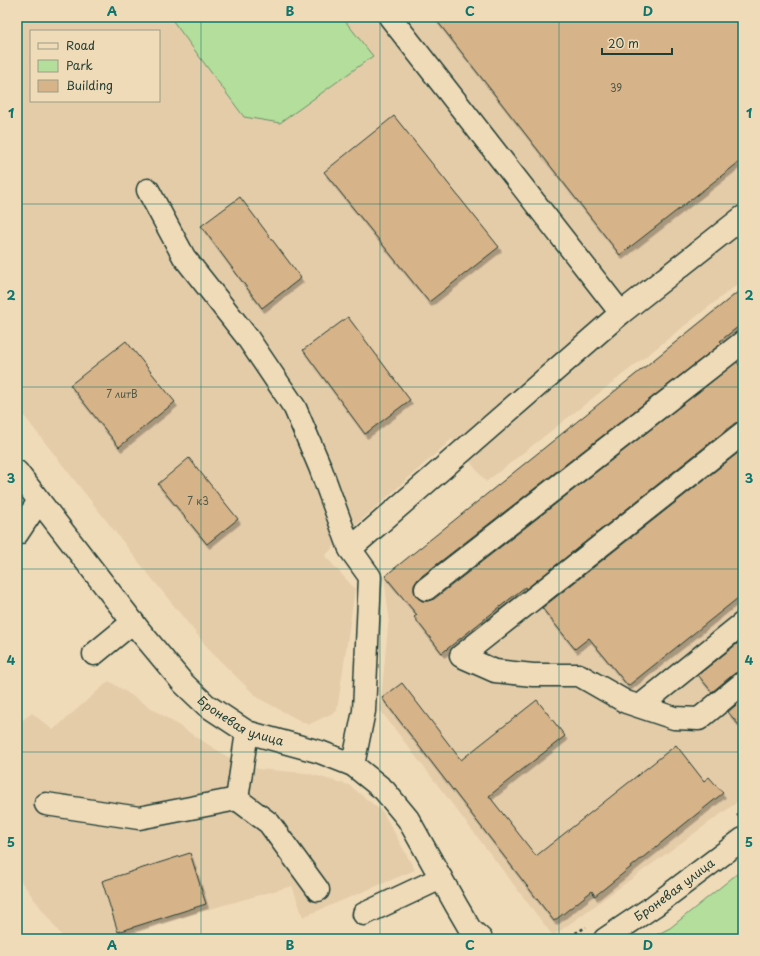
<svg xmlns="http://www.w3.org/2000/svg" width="760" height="956" font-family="'Playpen Sans',sans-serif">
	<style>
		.built { fill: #e4cca9; fill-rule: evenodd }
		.green { fill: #b3de9b; stroke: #698e68 }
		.building { fill: #d7b389; stroke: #1f3d34; filter: url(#shadow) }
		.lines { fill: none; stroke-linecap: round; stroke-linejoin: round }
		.minor-casing { stroke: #1f3d34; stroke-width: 25 }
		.path { stroke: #1f3d34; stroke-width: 2.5; stroke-dasharray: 3 3; stroke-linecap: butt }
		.minor { stroke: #f0dbb9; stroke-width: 22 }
		.grid { fill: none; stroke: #0f766e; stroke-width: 1; stroke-opacity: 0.55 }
		.labels { text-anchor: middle; stroke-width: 3; stroke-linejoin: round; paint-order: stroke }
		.number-label { font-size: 10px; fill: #4d5a49 }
		.street-label { font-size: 12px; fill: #1f3d34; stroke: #f0dbb9 }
		.neatline { fill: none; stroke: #0f766e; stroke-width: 1.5 }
		.grid-label { font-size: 13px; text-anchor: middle; font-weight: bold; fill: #0f766e }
	</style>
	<defs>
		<filter id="shadow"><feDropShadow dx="2.5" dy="4.5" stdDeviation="0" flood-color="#0004"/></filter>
	</defs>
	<rect width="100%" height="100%" fill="#f0dbb9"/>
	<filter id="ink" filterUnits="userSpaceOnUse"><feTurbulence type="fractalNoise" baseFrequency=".025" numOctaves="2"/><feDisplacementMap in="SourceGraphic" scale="8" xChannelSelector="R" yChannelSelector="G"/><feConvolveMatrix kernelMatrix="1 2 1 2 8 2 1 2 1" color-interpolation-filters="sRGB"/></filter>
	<g filter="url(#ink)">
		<g class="built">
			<path d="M17 17H743V280L486 482 452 439 344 536 325 556 355 589 337 711 308 725 258 698 212 653 145 570 17 407ZM31 31H159V101H31Z"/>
			<path d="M743 286V798L553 936 380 710 389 616 384 578Z"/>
			<path d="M109 681 242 766 259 769 307 773 349 785 383 812 415 870 303 917 292 886 103 939H64L17 876V724L32 713 53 730Z"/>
		</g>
		<g class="green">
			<path d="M170 17H342L373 56 280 123 244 117Z"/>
			<path d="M743 869V939H648L670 928Z"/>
		</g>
		<g class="building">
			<path d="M434 17H743V159L620 255Z"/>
			<path d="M394 116 499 247 429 302 324 172Z"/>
			<path d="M240 197 301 278 262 308 201 226Z"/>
			<path d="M743 288V323L720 341 722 343 418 579 414 585V591L416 596 422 601H428L434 599 737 362 743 370V421L735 423 526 589 525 587 442 653 414 617 417 615 385 576Z"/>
			<path d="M348 317 410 400 365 434 303 350Z"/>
			<path d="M126 341 175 402 119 447 70 385Z"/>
			<path d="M743 449V594L628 686 589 638 575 649 542 608Z"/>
			<path d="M189 458 238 519 207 544 158 484Z"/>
			<path d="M743 639V671L735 673 712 692 698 675Z"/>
			<path d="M402 683 461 760 537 700 565 736 489 796 536 856 676 745 704 781 709 777 723 793 595 896 592 891 554 921 382 698Z"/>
			<path d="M743 699V730L728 712Z"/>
			<path d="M190 853 206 904 118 932 102 881Z"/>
		</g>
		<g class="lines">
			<defs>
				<g id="minor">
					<path d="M390 17 621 313"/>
					<path d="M148 190 184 257 247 337 295 408 320 467 350 549 370 577 364 711 353 765"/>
					<path d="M743 433 461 656 495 671 533 675H579L626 702 674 718 699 719 743 683"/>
					<path id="s1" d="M17 472 139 630 183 683 206 705 247 732 320 752 353 765 384 790 408 819 456 905 470 929 481 939"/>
					<path d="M17 534 39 501"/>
					<path d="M350 549 621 313 743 217"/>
					<path d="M426 589 743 342"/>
					<path d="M94 654 133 622"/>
					<path d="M640 706 743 623"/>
					<path d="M247 732 237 799 269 823 318 890"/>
					<path d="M46 804 139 818 237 799"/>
					<path d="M364 914 441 878"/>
					<path id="s2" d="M605 939 654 906 743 839"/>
				</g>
			</defs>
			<use href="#minor" class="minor-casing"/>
			<g class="path">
				<path d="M737 816 743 812"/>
				<path d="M565 939 586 927"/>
			</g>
			<use href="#minor" class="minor"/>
		</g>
	</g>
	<path class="grid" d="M201 17V939M380 17V939M559 17V939M17 204H743M17 387H743M17 569H743M17 752H743"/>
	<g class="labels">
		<g class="number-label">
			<text x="616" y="92">39</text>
			<text x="122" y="398">7 литВ</text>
			<text x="198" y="505">7 к3</text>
		</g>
		<g class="street-label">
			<text dy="4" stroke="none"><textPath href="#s1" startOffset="339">Броневая улица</textPath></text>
			<text dy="4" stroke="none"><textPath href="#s2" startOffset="85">Броневая улица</textPath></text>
		</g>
	</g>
	<rect width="760" height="956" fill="none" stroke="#f0dbb9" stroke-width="44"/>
	<rect x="30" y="30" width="130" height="72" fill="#f0dbb9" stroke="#9c9c84"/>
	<rect x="38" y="43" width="20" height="6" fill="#f0dbb9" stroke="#9c9c84"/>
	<text x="66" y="50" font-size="12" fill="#1f3d34">Road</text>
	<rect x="38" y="60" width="20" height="12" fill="#b3de9b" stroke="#9c9c84"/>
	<text x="66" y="70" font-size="12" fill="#1f3d34">Park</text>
	<rect x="38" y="80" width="20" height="12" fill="#d7b389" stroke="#9c9c84"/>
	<text x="66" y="90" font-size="12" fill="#1f3d34">Building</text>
	<path d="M602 48v6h70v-6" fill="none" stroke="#1f3d34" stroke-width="2"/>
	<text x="608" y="48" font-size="12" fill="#1f3d34" stroke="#f0dbb9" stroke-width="3" paint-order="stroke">20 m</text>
	<rect x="22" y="22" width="716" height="912" class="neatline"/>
	<g class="grid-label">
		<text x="112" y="16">A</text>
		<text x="290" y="16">B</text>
		<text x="470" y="16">C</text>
		<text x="648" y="16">D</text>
		<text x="11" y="118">1</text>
		<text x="749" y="118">1</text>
		<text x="11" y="300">2</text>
		<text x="749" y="300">2</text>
		<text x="11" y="483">3</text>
		<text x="749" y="483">3</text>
		<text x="11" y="665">4</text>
		<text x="749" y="665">4</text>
		<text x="11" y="847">5</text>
		<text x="749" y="847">5</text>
		<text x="112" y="950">A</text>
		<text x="290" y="950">B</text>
		<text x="470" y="950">C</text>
		<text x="648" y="950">D</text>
	</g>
</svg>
